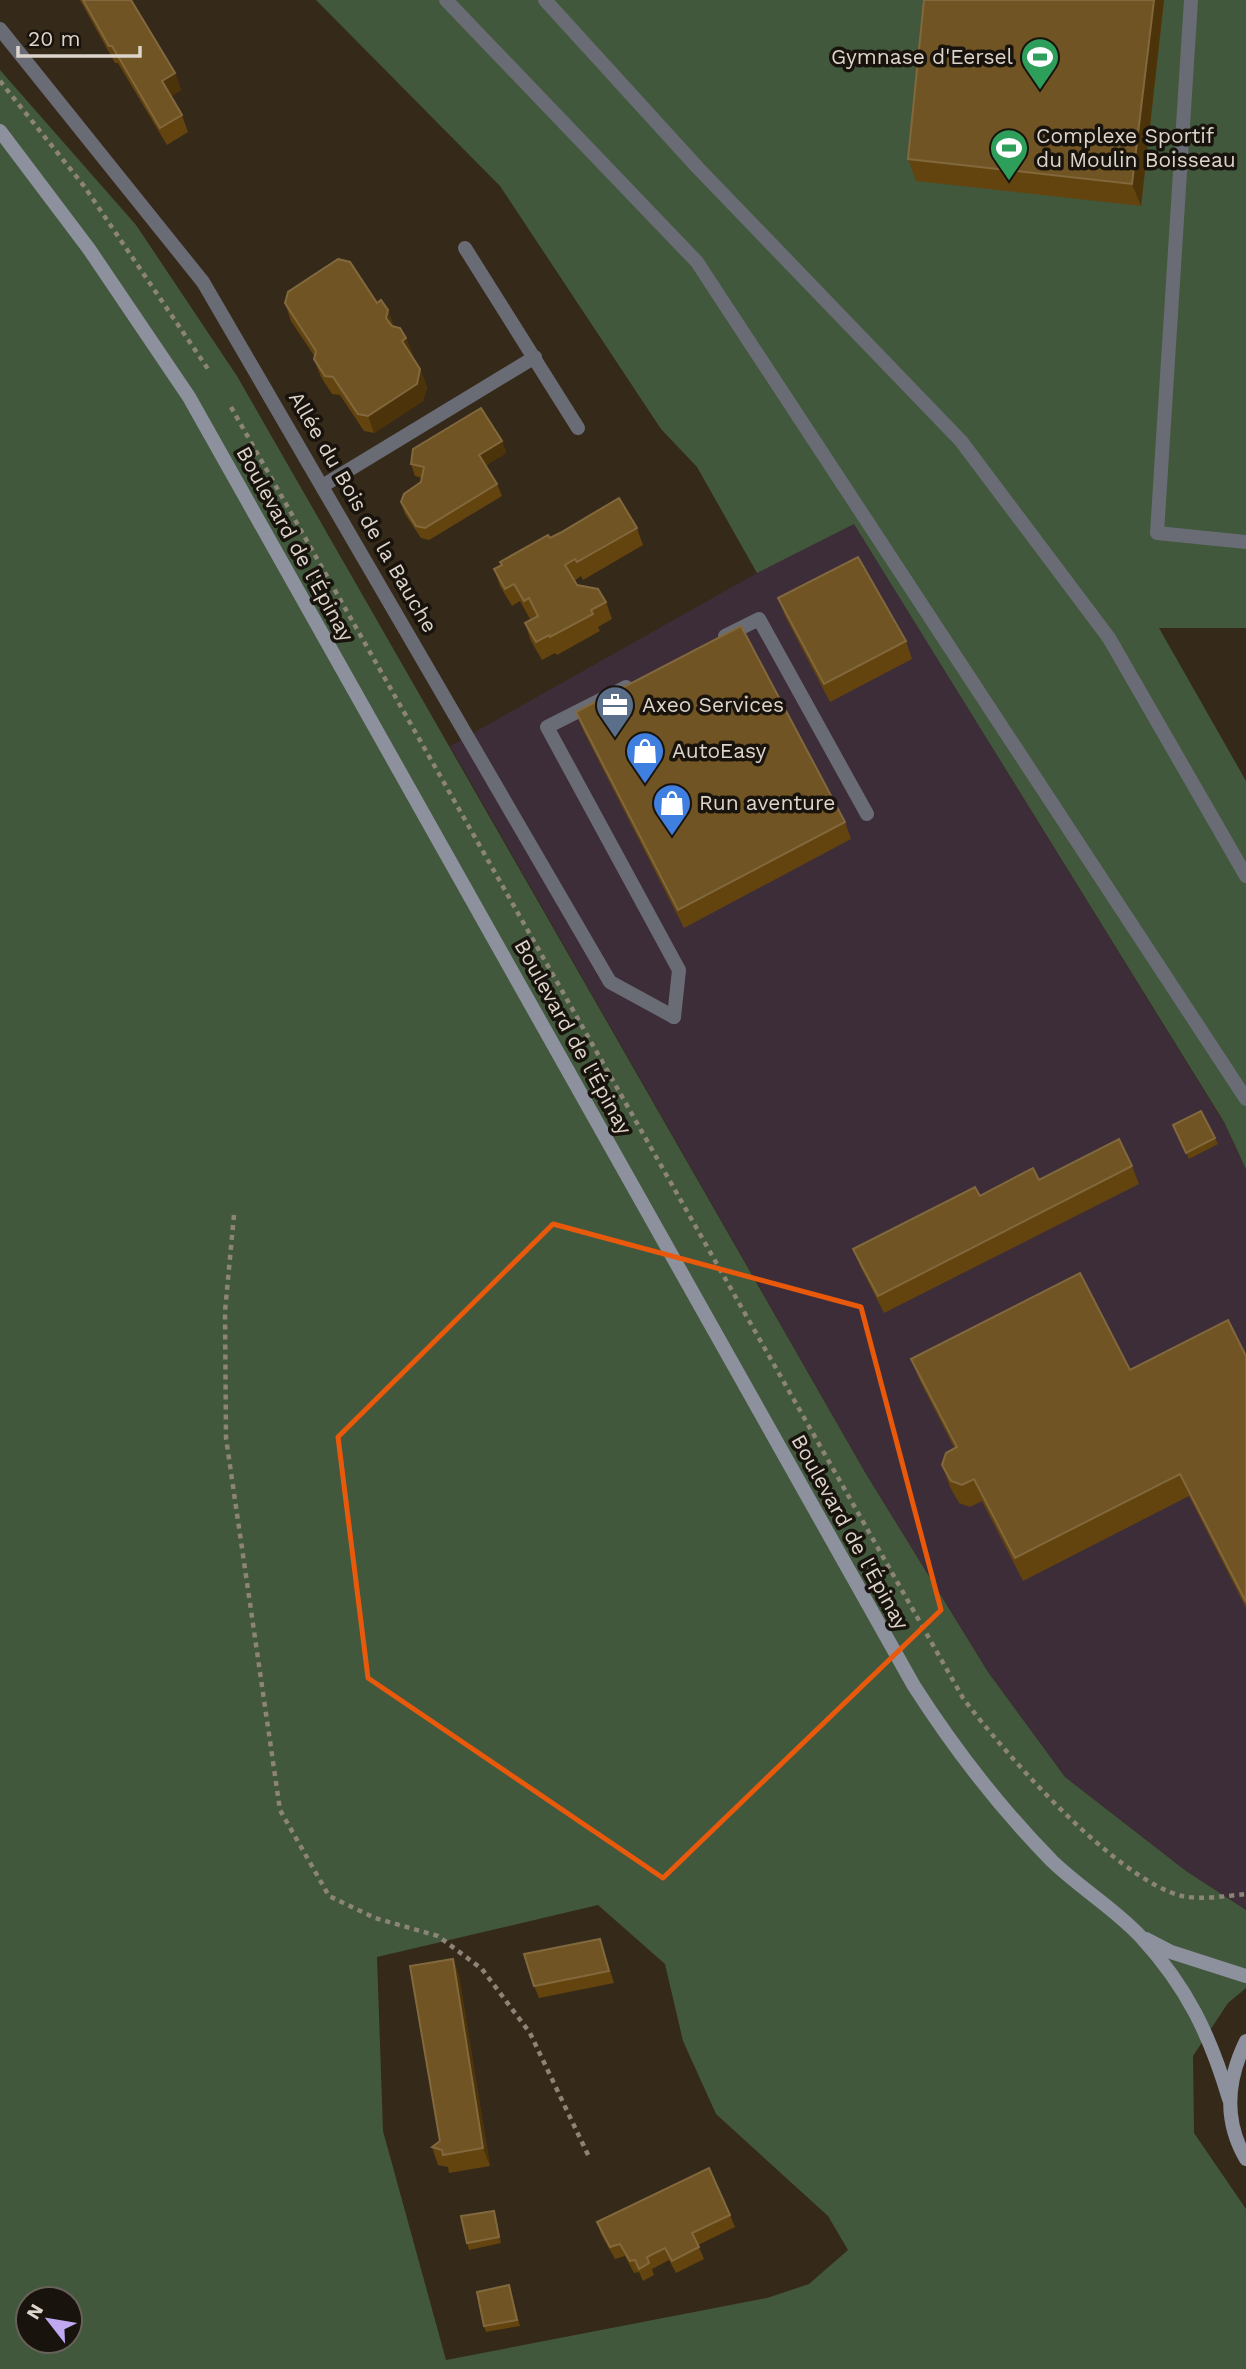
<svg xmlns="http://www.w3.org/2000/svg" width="1246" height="2369" font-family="'Work Sans',sans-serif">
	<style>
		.commercial { fill: #3d2d38 }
		.green { fill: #42583c; fill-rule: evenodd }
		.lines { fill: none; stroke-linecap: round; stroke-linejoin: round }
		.path { stroke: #8d8478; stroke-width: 4.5; stroke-dasharray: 5 5; stroke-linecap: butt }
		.lane { stroke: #6a6c75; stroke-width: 14 }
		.street { stroke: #6a6c75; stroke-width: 14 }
		.secondary { stroke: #8d919e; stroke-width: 14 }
		.wall { fill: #64440e }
		.shaded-wall { fill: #4c330a }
		.building { fill: #715423; stroke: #82683d; stroke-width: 2 }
		.marked { fill: none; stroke: #e8590c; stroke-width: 5; stroke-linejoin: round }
		.labels { text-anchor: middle; stroke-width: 7; stroke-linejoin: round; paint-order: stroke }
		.poi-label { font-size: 21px; fill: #ddd5cc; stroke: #18130c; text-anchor: start }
		.street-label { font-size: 21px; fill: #ddd5cc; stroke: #18130c }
	</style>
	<rect width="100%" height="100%" fill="#35291a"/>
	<path class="commercial" d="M854 523 1224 1123 1246 1169V1910L1186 1871 1065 1777 988 1672 866 1474 450 746 757 573Z"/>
	<g class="green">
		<path d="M316 0H1246V628H1159L1246 781V1169L1224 1122 854 524 757 573 697 467 661 429 500 186Z"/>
		<path d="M0 70 136 225 237 376 866 1474 988 1672 1065 1777 1186 1871 1246 1910V1988L1228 2003 1193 2056 1194 2133 1246 2209V2369H0ZM598 1905 665 1964 683 2041 716 2114 828 2216 848 2250 809 2284 767 2298 446 2360 383 2131 377 1957ZM28 2299H70V2341H28Z"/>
	</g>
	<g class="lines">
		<g class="path">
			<path d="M0 81 84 186 210 372"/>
			<path d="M231 407 963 1698C1005 1754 1115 1879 1182 1896 1200 1900 1227 1896 1246 1894"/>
			<path d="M234 1215 225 1311 226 1438 280 1810 329 1896 375 1918 438 1936 482 1969 530 2033 590 2159"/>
		</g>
		<g class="lane">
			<path d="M545 0 698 168 961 441 1109 638 1246 876"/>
			<path d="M1191 0 1157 533 1246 542"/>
			<path d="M465 248 578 428"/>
			<path d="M324 485 535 357"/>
			<path d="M725 636 759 619 867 814"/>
			<path d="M626 687 547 727 679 970 674 1017"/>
		</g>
		<g class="street">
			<path d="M446 0 697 262 1246 1099"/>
			<path d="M0 29 203 282 610 982 674 1017"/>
		</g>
		<g class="secondary">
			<path d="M0 131 89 249 189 397 914 1686C955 1750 999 1807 1052 1861 1080 1888 1115 1909 1141 1937 1187 1987 1210 2035 1229 2099"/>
			<path d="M1146 1939 1171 1952 1246 1976"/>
			<path d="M1246 2041C1227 2080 1223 2120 1246 2159"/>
		</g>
	</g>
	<g class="wall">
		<path d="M80 0H131L175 73 181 90 171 96 182 115 188 132 167 145 118 63H115Z"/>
		<path d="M1164 0 1141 206 916 181 908 159Z"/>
		<path d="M285 303H377L388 310 394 327 406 338 413 355 412 356 420 369 427 387 423 401 374 433 364 431 340 395 332 394 321 377 314 359 315 357 291 321Z"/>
		<path d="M502 441 506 453 485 466 497 484 502 496 429 540 421 538 405 514 401 502 421 482 422 478 415 476 411 464Z"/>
		<path d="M637 528 643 545 583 580 581 576 574 581 577 585 606 602 612 619 598 627 600 631 557 655 555 653 542 660 531 641 525 623 536 617 535 616 530 619 520 601 512 606 500 586 494 569 501 565 500 562Z"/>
		<path d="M778 598 906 641 912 659 830 702 785 616Z"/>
		<path d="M576 712 845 822 851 839 684 928 583 730Z"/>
		<path d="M1173 1125 1215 1138 1218 1144 1189 1159Z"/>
		<path d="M1132 1166 1139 1184 884 1313 860 1266 853 1249 980 1196 1039 1180Z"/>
		<path d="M1246 1356V1608L1189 1496 1023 1581 982 1501 970 1507 959 1503 950 1487 942 1465 955 1449 920 1381 911 1359 1130 1370Z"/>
		<path d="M604 1951 614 1983 539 1998 534 1986Z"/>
		<path d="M453 1959 459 1976 490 2166 449 2173 448 2167 438 2165 432 2147 440 2141Z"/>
		<path d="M494 2211 496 2217 501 2243 469 2250 467 2243Z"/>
		<path d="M730 2215 735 2227 698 2245 704 2259 676 2273 669 2260 652 2269 654 2275 643 2281 639 2272 634 2273 625 2256 615 2259 601 2234 597 2222Z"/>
		<path d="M509 2285 520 2326 486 2332 484 2326Z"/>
	</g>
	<g class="shaded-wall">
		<path d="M1154 0H1164L1141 206 1132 184Z"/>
		<path d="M175 73 181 90 169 98 162 81Z"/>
		<path d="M388 310 394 328 392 335 386 318Z"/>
		<path d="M406 338 413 355 408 359 402 341Z"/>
		<path d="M420 369 427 387 423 401 374 433 368 416Z"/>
		<path d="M502 441 506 453 483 467 479 455Z"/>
		<path d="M453 1959 459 1976 490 2166 483 2148Z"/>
		<path d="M494 2211 496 2217 501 2243 499 2237Z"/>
	</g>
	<g class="building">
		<path d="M83 0H131L175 73 162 81 182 115 160 128 112 46H109Z"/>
		<path d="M924 0H1154L1132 184 908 159Z"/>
		<path d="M338 259 350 262 377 303 381 300 388 310 386 318 392 326 400 328 406 338 402 341 420 369 417 384 368 416 358 414 333 377 325 376 314 359 316 351 285 303 288 292Z"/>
		<path d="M481 408 502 441 479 455 497 484 425 528 416 526 401 502 404 494 421 482 424 467 411 464 413 449Z"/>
		<path d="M619 498 637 528 577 562 575 559 565 565 577 585 598 589 606 602 591 610 593 614 550 637 549 635 536 642 525 623 538 616 529 598 524 601 514 584 505 589 494 569 502 565 500 562 548 535 550 538 560 533Z"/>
		<path d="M858 557 906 641 824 684 778 598Z"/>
		<path d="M741 626 845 822 678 910 576 712Z"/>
		<path d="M1201 1111 1215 1138 1186 1153 1173 1125Z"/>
		<path d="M1119 1139 1132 1166 878 1296 853 1249 975 1187 980 1196 1033 1168 1039 1180Z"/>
		<path d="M1080 1273 1130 1370 1228 1320 1246 1356V1602L1180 1474 1015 1558 974 1479 962 1485 951 1481 942 1465 946 1453 957 1447 911 1359Z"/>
		<path d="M600 1939 609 1971 534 1986 524 1954Z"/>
		<path d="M453 1959 483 2148 443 2155 442 2150 432 2147 440 2141 410 1966Z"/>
		<path d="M709 2168 730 2215 692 2233 699 2247 672 2261 665 2248 647 2257 649 2263 639 2269 635 2260 630 2261 620 2244 610 2247 597 2222Z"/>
		<path d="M494 2211 499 2237 467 2243 461 2216Z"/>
		<path d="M509 2285 517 2320 484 2326 477 2292Z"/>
	</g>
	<path class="marked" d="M553 1224 861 1307 941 1610 663 1878 368 1678 338 1437Z"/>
	<defs>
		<symbol id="stadium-pin" viewBox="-11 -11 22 30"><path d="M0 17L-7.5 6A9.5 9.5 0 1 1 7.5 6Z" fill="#2e9e5b" stroke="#18130c"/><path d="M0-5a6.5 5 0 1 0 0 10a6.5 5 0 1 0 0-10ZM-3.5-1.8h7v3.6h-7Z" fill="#fff"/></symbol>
		<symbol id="office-pin" viewBox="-11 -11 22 30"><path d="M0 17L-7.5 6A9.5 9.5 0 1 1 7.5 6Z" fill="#5c6f8a" stroke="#18130c"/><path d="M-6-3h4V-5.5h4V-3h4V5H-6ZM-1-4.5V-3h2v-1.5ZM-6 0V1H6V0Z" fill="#fff"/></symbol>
		<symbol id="shop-pin" viewBox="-11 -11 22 30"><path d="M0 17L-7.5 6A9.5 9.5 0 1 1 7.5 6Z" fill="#3f7fe0" stroke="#18130c"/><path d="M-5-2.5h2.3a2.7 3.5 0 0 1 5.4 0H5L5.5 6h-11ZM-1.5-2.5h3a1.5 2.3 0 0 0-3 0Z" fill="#fff"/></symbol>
	</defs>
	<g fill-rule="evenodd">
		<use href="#stadium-pin" x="1018" y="35" width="44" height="60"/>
		<use href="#stadium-pin" x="987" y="126" width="44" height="60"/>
		<use href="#office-pin" x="593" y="683" width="44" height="60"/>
		<use href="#shop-pin" x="623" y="729" width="44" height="60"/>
		<use href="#shop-pin" x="650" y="781" width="44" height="60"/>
	</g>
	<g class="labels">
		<g class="poi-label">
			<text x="1013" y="64" text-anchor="end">Gymnase d'Eersel</text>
			<text x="1036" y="143">Complexe Sportif<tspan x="1036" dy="24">du Moulin Boisseau</tspan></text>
			<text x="642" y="712">Axeo Services</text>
			<text x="672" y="758">AutoEasy</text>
			<text x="699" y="810">Run aventure</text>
		</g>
		<g class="street-label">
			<text transform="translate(363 512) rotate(60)" y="7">Allée du Bois de la Bauche</text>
			<text transform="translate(295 544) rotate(61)" y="7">Boulevard de l'Épinay</text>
			<text transform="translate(573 1037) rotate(61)" y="7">Boulevard de l'Épinay</text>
			<text transform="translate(850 1532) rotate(61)" y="7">Boulevard de l'Épinay</text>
		</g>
	</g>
	<g transform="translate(49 2320) rotate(301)"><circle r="33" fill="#18130c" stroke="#676159" stroke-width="2"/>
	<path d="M0-5L12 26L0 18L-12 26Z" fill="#c0a8f3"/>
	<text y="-10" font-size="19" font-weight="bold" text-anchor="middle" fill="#ddd5cc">N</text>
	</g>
	<path d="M18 46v10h122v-10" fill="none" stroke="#ddd5cc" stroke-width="3.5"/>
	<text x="28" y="46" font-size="21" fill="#ddd5cc" stroke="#18130c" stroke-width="5" paint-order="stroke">20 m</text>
</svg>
